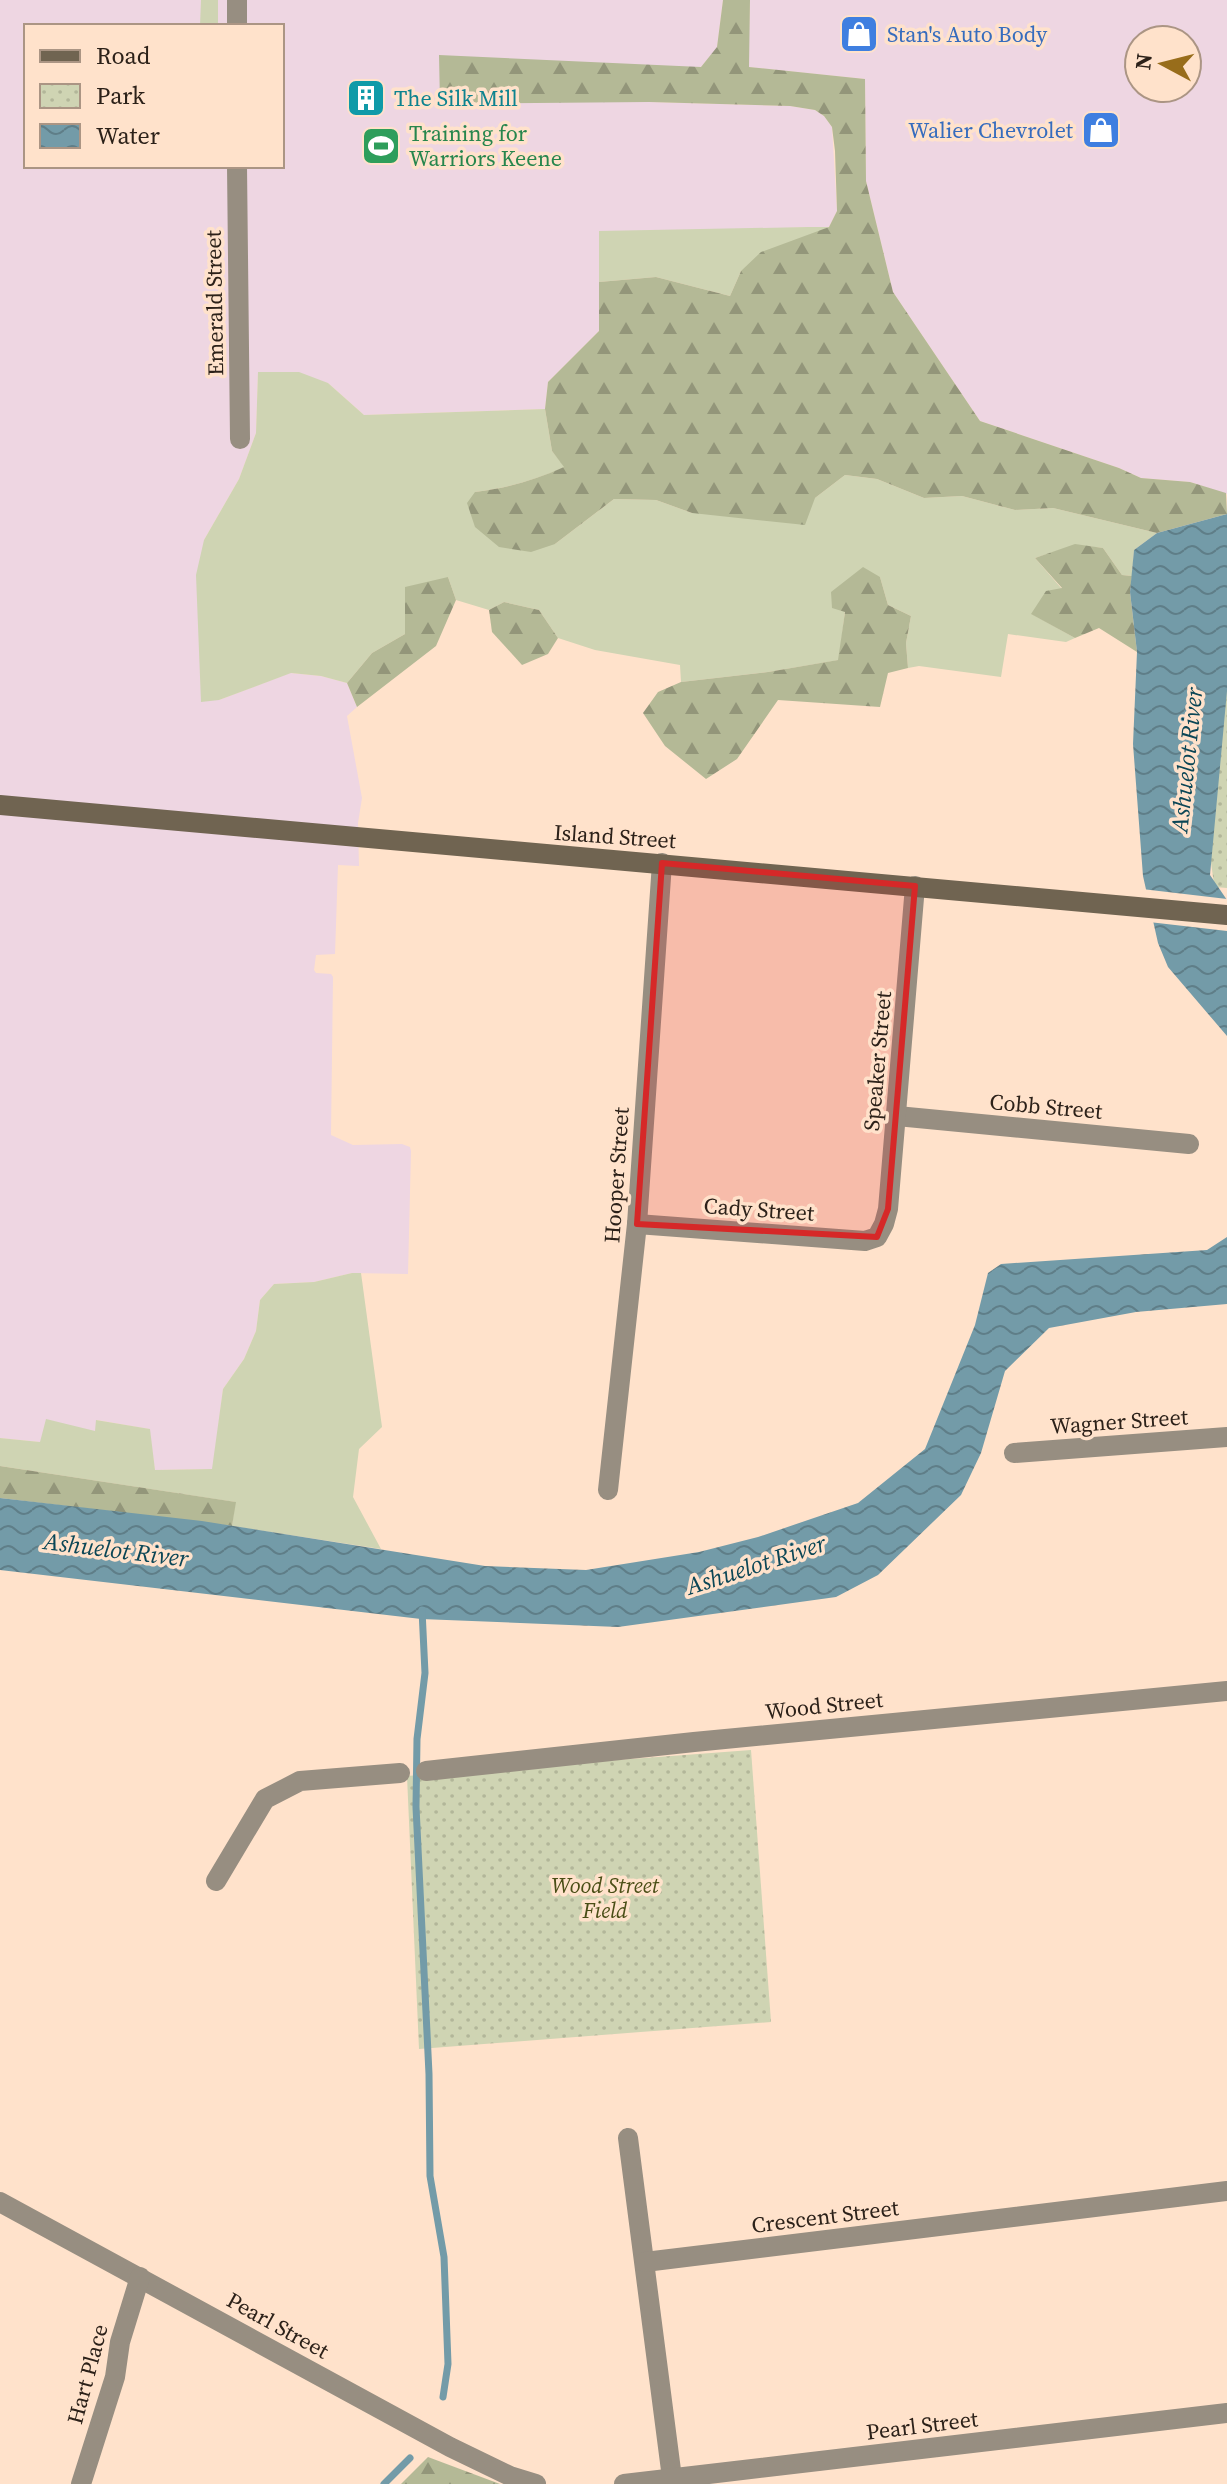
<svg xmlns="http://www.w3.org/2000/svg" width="1227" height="2484" font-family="'Source Serif 4',serif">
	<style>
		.commercial { fill: #eed6e2; fill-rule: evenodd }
		.green { fill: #cfd4b3 }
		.forest { fill: url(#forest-firs) }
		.park { fill: url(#park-dots) }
		.water { fill: url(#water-waves) }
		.pier { fill: #ffe2cb }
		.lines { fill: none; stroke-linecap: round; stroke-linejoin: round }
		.stream { stroke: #739ba8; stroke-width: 7 }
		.street { stroke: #978e81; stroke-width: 20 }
		.secondary { stroke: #706451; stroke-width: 20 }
		.marked { fill: #d62828; fill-opacity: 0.2; stroke: #d62828; stroke-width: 6; stroke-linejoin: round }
		.labels { text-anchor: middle; stroke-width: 7; stroke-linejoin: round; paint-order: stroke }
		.shop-label { font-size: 22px; fill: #366cbe; stroke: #ffe2cb; text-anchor: start }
		.culture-label { font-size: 22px; fill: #0d838f; stroke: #ffe2cb; text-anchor: start }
		.leisure-label { font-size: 22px; fill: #27864d; stroke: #ffe2cb; text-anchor: start }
		.street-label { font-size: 22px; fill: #2c2119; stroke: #ffe2cb }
		.park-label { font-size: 22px; font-style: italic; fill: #4a4e16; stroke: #ffe2cb }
		.water-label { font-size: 24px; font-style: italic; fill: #0b4656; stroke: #ffe2cb }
	</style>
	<defs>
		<pattern id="forest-firs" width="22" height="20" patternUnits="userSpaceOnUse" patternTransform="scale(2)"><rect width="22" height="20" fill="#b4b996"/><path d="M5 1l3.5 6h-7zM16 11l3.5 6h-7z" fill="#93967a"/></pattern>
		<pattern id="park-dots" width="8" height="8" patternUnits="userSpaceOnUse" patternTransform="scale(2)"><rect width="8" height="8" fill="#cfd4b3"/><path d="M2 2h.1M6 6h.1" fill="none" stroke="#b2b699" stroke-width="1.8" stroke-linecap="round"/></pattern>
		<pattern id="water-waves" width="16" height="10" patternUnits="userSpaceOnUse" patternTransform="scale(2)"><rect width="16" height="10" fill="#739ba8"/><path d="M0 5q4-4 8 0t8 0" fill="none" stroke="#5f7e88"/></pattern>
	</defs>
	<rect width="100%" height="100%" fill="#ffe2cb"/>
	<g class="commercial">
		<path d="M0 0H723L717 48 701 67H678L649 102 790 106 815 110 824 116 832 127 837 211 829 227 599 232V331L548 382 545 409 364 415 328 383 258 373 256 433 239 479 204 540 219 700 290 673 321 676 347 683 357 707 347 716 362 798 358 823 359 866 338 865 335 954 316 955 314 970 316 973 331 974 333 977 331 1135 353 1145 402 1144 410 1147 411 1151 408 1274 352 1273 314 1282 274 1284 260 1300 256 1331 244 1359 223 1389 213 1469 155 1470 149 1429 97 1420 96 1431 40 1442 0 1438ZM26 26H282V166H26Z"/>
		<path d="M750 0H1227V494L1190 482 1141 478 1119 468 980 421 893 292 866 181 865 79 748 67ZM1139 40H1187V88H1139Z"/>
	</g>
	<g class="green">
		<path d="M201 0H218V26H200Z"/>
		<path d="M808 227H829L741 271 730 296 656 277 599 282V231Z"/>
		<path d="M258 372H299L328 383 364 415 545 409 552 451 565 467C535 480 508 488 475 492L555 544 614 499 656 500 692 513 815 498 845 475 877 479 924 498 962 496 1015 510 1053 508 1157 533 1134 550 1132 576 1122 575 1103 548 1075 545 1035 558 1062 589 1032 614 1075 638 1066 642 1008 634 1001 677 919 666 908 668 906 643 911 616 888 605 880 577 845 611 839 660 768 672 681 682 680 665 595 650 558 638 539 610 504 602 489 610 456 600 448 577 405 634 372 653 347 683 321 676 291 673 219 700 201 702 196 575 204 540 239 479 256 433Z"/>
		<path d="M352 1273H361L382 1427 359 1449 353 1497 381 1549 232 1526 235 1502 0 1466V1438L40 1442 46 1419 95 1431 96 1420 150 1429 155 1470 212 1469 223 1389 244 1359 256 1331 260 1300 274 1284 314 1282Z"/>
	</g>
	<g class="forest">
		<path d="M723 0H750L749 67 865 79 866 181 893 292 980 421 1119 468 1141 478 1190 482 1226 493 1227 514 1157 533 1053 508 1015 510 962 496 924 498 877 479 845 475 815 498 805 525 692 513 656 500 614 499 555 544 531 552 499 547 475 527 467 503 475 492C508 488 535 480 564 467L552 451 545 409 548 382 599 331V282L656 277 730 296 741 271 761 252 829 227 837 211 835 151 832 127 824 116 815 110 790 106 649 102 440 104 439 55 701 67 717 47Z"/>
		<path d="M1075 544 1103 548 1122 575 1132 576 1130 592 1137 652 1099 628 1075 638 1031 614 1046 591 1062 588 1035 558Z"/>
		<path d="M863 567 880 577 888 605 911 616 906 643 908 668 888 673 880 707 778 700 737 759 706 779 665 746 643 713 658 692 681 682 768 672 838 660 845 612 832 608 831 592Z"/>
		<path d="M448 577 456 600 436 646 357 707 347 683 372 653 405 634V587Z"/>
		<path d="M504 602 539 610 558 638 548 654 522 665 492 632 489 610Z"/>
		<path d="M0 1466 236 1502 232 1526 0 1498Z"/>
		<path d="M428 2457 500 2484H401Z"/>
	</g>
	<g class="park">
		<path d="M1227 631V888L1215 887 1214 884 1209 848Z"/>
		<path d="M751 1750 771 2022 419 2049 407 1776Z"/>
	</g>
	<g class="water">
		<path d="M1227 514V691L1210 875 1227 900V1036L1168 967 1158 943 1143 876 1133 744 1137 652 1130 592 1134 550 1157 533Z"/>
		<path d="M1227 1237V1304L1136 1312 1049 1328 1005 1371 981 1453 961 1495 878 1575 836 1597 618 1627 421 1619 0 1570V1498L202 1521 485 1566 586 1570 699 1552 758 1537 858 1503 925 1449 975 1325 988 1273 1001 1264 1207 1250Z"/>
	</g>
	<path class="pier" d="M1142 889 1227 899V931L1149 922Z"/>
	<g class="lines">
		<g class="stream">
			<path d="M422 1610 425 1673 417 1739 416 1807 429 2074 430 2176 444 2257 448 2364 443 2397"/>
			<path d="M384 2484 410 2458"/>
		</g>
		<g class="street">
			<path d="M237 26V0"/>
			<path d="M237 166 240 439"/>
			<path d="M897 1116 1189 1144"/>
			<path d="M637 1224 865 1241 877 1237 884 1224 888 1209 915 886"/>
			<path d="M1014 1453 1227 1437"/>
			<path d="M608 1490 637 1224 662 863"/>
			<path d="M426 1771 694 1742 1227 1691"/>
			<path d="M216 1881 265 1799 300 1781 400 1773"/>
			<path d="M628 2138 672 2478"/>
			<path d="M0 2202 450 2447 510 2476 536 2484"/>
			<path d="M645 2262 1227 2191"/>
			<path d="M81 2484 115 2377 120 2342 140 2277"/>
			<path d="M624 2484 1227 2413"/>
		</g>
		<path class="secondary" d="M0 805 1227 915"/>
	</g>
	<path class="marked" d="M662 863 915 886 888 1209 877 1237 637 1224Z"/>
	<defs>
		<symbol id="shop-square" viewBox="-11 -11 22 22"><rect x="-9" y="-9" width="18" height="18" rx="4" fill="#3f7fe0" stroke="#ffe2cb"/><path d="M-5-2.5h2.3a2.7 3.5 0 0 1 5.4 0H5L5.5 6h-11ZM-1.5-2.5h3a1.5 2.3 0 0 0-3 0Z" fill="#fff"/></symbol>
		<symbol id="building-square" viewBox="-11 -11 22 22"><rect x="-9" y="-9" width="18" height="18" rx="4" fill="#0f9aa8" stroke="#ffe2cb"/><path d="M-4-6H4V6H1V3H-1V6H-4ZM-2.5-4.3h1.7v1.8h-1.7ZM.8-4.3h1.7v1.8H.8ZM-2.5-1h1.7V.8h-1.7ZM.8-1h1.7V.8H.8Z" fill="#fff"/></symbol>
		<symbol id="stadium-square" viewBox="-11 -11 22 22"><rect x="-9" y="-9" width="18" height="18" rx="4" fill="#2e9e5b" stroke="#ffe2cb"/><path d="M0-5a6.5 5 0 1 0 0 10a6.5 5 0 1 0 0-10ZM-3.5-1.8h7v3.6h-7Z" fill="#fff"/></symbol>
	</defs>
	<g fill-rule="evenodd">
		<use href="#shop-square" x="837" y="12" width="44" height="44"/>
		<use href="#building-square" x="344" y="76" width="44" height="44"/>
		<use href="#shop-square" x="1079" y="108" width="44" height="44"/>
		<use href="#stadium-square" x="359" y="124" width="44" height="44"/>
	</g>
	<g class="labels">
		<g class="shop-label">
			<text x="887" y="42">Stan's Auto Body</text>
			<text x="1073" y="138" text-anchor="end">Walier Chevrolet</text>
		</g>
		<g class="culture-label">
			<text x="394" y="106">The Silk Mill</text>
		</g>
		<g class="leisure-label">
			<text x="409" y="141">Training for<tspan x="409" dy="25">Warriors Keene</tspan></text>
		</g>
		<g class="street-label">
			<text transform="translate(214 303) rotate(-91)" y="8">Emerald Street</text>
			<text transform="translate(615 836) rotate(4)" y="8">Island Street</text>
			<text transform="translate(877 1061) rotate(-85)" y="8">Speaker Street</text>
			<text transform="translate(1046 1106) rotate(5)" y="8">Cobb Street</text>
			<text transform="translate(616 1175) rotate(-86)" y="8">Hooper Street</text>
			<text transform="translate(759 1209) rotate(4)" y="8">Cady Street</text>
			<text transform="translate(1119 1421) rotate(-4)" y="8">Wagner Street</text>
			<text transform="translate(824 1705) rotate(-6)" y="8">Wood Street</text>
			<text transform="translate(825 2216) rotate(-7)" y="8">Crescent Street</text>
			<text transform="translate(278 2325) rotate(29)" y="8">Pearl Street</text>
			<text transform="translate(87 2374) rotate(-75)" y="8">Hart Place</text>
			<text transform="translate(922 2425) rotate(-7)" y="8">Pearl Street</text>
		</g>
		<g class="park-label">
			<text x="605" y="1893">Wood Street<tspan x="605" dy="25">Field</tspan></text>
		</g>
		<g class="water-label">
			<text transform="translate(1187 760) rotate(-84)" y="8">Ashuelot River</text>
			<text transform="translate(116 1550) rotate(7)" y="8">Ashuelot River</text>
			<text transform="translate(756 1565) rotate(-18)" y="8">Ashuelot River</text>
		</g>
	</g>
	<rect x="24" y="24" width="260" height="144" fill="#ffe2cb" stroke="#ab9584" stroke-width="2"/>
	<rect x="40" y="50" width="40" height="12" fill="#706451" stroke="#ab9584" stroke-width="2"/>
	<text x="96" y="64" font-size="24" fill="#2c2119">Road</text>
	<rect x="40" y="84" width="40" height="24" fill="url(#park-dots)" stroke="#ab9584" stroke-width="2"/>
	<text x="96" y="104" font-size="24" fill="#2c2119">Park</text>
	<rect x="40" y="124" width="40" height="24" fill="url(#water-waves)" stroke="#ab9584" stroke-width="2"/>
	<text x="96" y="144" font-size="24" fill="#2c2119">Water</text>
	<g transform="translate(1163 64) rotate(277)"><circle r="38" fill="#ffe2cb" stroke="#ab9584" stroke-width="2"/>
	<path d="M0-6L14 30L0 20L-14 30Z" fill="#986d1b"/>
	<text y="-12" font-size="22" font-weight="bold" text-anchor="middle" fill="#2c2119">N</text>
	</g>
</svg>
